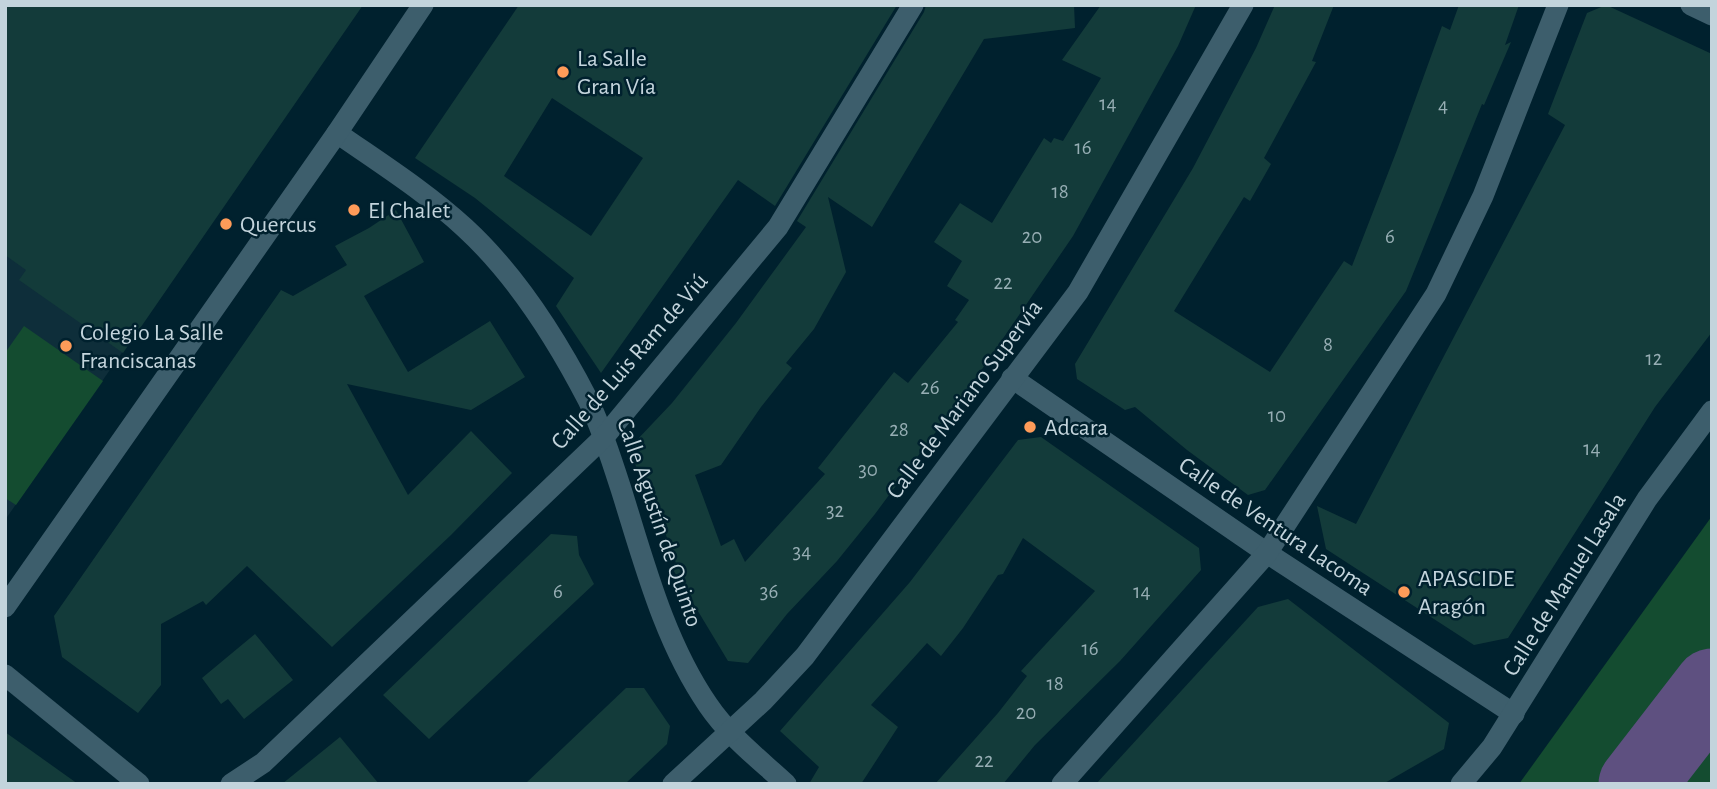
<svg xmlns="http://www.w3.org/2000/svg" width="1717" height="789" font-family="'Alegreya Sans',sans-serif">
	<style>
		.built { fill: #0e2e3a }
		.green { fill: #144c30 }
		.lines { fill: none; stroke-linecap: round; stroke-linejoin: round }
		.river { stroke: #5e5080; stroke-width: 77 }
		.building { fill: #133b3a; fill-rule: evenodd }
		.street { stroke: #3d5e6c; stroke-width: 21 }
		.secondary { stroke: #3d5e6c; stroke-width: 21 }
		.poi-dot { fill: #fe9b59; stroke: #00212e; stroke-width: 2.5 }
		.labels { text-anchor: middle; stroke-width: 5; stroke-linejoin: round; paint-order: stroke }
		.number-label { font-size: 21px; fill: #97aeb4 }
		.poi-label { font-size: 24px; fill: #c3d4dc; stroke: #00212e; text-anchor: start }
		.street-label { font-size: 24px; fill: #c3d4dc; stroke: #00212e }
	</style>
	<rect width="100%" height="100%" fill="#00212e"/>
	<path class="built" d="M5 187 142 324 5 520Z"/>
	<g class="green">
		<path d="M24 326 103 381 16 505 5 498V353Z"/>
		<path d="M1712 516V784H1519Z"/>
	</g>
	<g class="lines">
		<path class="river" d="M1637 784 1712 687"/>
	</g>
	<g class="building">
		<path d="M5 5H363L123 353 19 280 26 270 5 255Z"/>
		<path d="M519 5H897L775 206 738 180 601 373 556 306 574 278 475 198 415 158ZM552 98 643 158 591 236 504 176Z"/>
		<path d="M926 5H1074L1075 28 984 39 872 227 828 197 846 272 814 329 786 363 792 368 761 407 721 465 695 475 721 546 734 539 745 562 825 474 818 468 894 372 908 383 958 322 955 320 969 300 947 286 962 261 934 242 960 203 992 223 1044 138 1051 143 1054 138 1063 141 1101 78 1062 60 1101 5H1196L1178 46 1073 236 978 375 875 514 837 561 787 614 748 663 728 661 672 568 677 566 650 490 643 493 634 459 635 442 672 403 736 323 806 227 797 221 924 12Z"/>
		<path d="M1275 5H1334L1312 61 1316 62 1264 158 1271 164 1250 201 1244 197 1174 311 1270 372 1344 261 1352 266 1397 150 1442 26 1450 30 1459 5H1519L1505 45 1511 42 1484 105 1482 104 1406 291 1265 490 1248 495 1187 450 1135 407 1125 410 1077 379 1075 364 1193 168 1256 48Z"/>
		<path d="M1606 5 1712 54V332L1655 407 1508 638 1474 645 1326 549 1317 506 1356 524 1565 125 1548 114 1587 13Z"/>
		<path d="M396 210 424 262 364 296 408 372 490 321 525 377 471 410 347 384 408 495 471 431 512 473 451 535 332 647 247 566 206 605 203 601 161 624V685L138 713 62 657 54 616 281 290 293 296 347 265 335 246 369 228Z"/>
		<path d="M1041 437 1199 548 1201 570 1120 661 1035 745 1003 784H935L998 713 1027 676 1021 671 1095 591 1023 538 1003 574 998 575 963 628 941 656 927 643 871 705 898 727 861 784H809L819 767 780 731 910 582 1018 440Z"/>
		<path d="M551 534 577 536 579 555 594 584 429 739 383 695Z"/>
		<path d="M1288 599 1449 723 1444 749 1383 784H1096L1258 607Z"/>
		<path d="M255 634 293 680 244 719 228 699 221 704 202 678Z"/>
		<path d="M626 688H644L670 726 667 744 625 784H525Z"/>
		<path d="M5 732 78 784H5Z"/>
		<path d="M340 737 379 784H282Z"/>
	</g>
	<g class="lines">
		<g class="street">
			<path d="M1691 5 1712 15"/>
			<path d="M337 133C380 163 426 192 465 228 516 275 556 338 588 400 602 428 611 459 621 489 644 562 664 641 708 705 729 736 759 759 786 784"/>
			<path d="M1012 378 1267 553 1514 714"/>
			<path d="M5 607 337 133 423 5"/>
			<path d="M5 675 139 784"/>
			<path d="M231 784 263 763 604 437 778 227 913 5"/>
			<path d="M673 784 763 701 805 656 1078 292 1243 5"/>
			<path d="M1062 784 1267 553 1436 294 1483 196 1558 5"/>
		</g>
		<path class="secondary" d="M1461 784 1492 747 1647 499 1712 411"/>
	</g>
	<g class="poi-dot">
		<circle cx="563" cy="72" r="7"/>
		<circle cx="354" cy="210" r="7"/>
		<circle cx="226" cy="224" r="7"/>
		<circle cx="66" cy="346" r="7"/>
		<circle cx="1030" cy="427" r="7"/>
		<circle cx="1404" cy="592" r="7"/>
	</g>
	<g class="labels">
		<g class="number-label">
			<text x="1108" y="110">14</text>
			<text x="1443" y="112">4</text>
			<text x="1083" y="154">16</text>
			<text x="1060" y="198">18</text>
			<text x="1032" y="243">20</text>
			<text x="1390" y="243">6</text>
			<text x="1003" y="289">22</text>
			<text x="1328" y="351">8</text>
			<text x="1654" y="365">12</text>
			<text x="930" y="394">26</text>
			<text x="1277" y="422">10</text>
			<text x="899" y="436">28</text>
			<text x="1592" y="455">14</text>
			<text x="868" y="476">30</text>
			<text x="835" y="517">32</text>
			<text x="802" y="558">34</text>
			<text x="558" y="598">6</text>
			<text x="769" y="598">36</text>
			<text x="1142" y="598">14</text>
			<text x="1090" y="655">16</text>
			<text x="1055" y="690">18</text>
			<text x="1026" y="719">20</text>
			<text x="984" y="767">22</text>
		</g>
		<g class="poi-label">
			<text x="577" y="66">La Salle<tspan x="577" dy="28">Gran Vía</tspan></text>
			<text x="368" y="218">El Chalet</text>
			<text x="240" y="232">Quercus</text>
			<text x="80" y="340">Colegio La Salle<tspan x="80" dy="28">Franciscanas</tspan></text>
			<text x="1044" y="435">Adcara</text>
			<text x="1418" y="586">APASCIDE<tspan x="1418" dy="28">Aragón</tspan></text>
		</g>
		<g class="street-label">
			<text transform="translate(629 361) rotate(-49)" y="8">Calle de Luis Ram de Viú</text>
			<text transform="translate(964 399) rotate(-53)" y="8">Calle de Mariano Supervía</text>
			<text transform="translate(660 522) rotate(71)" y="8">Calle Agustín de Quinto</text>
			<text transform="translate(1276 526) rotate(34)" y="8">Calle de Ventura Lacoma</text>
			<text transform="translate(1564 584) rotate(-58)" y="8">Calle de Manuel Lasala</text>
		</g>
	</g>
	<rect width="1717" height="789" fill="none" stroke="#c3d4dc" stroke-width="14"/>
</svg>
